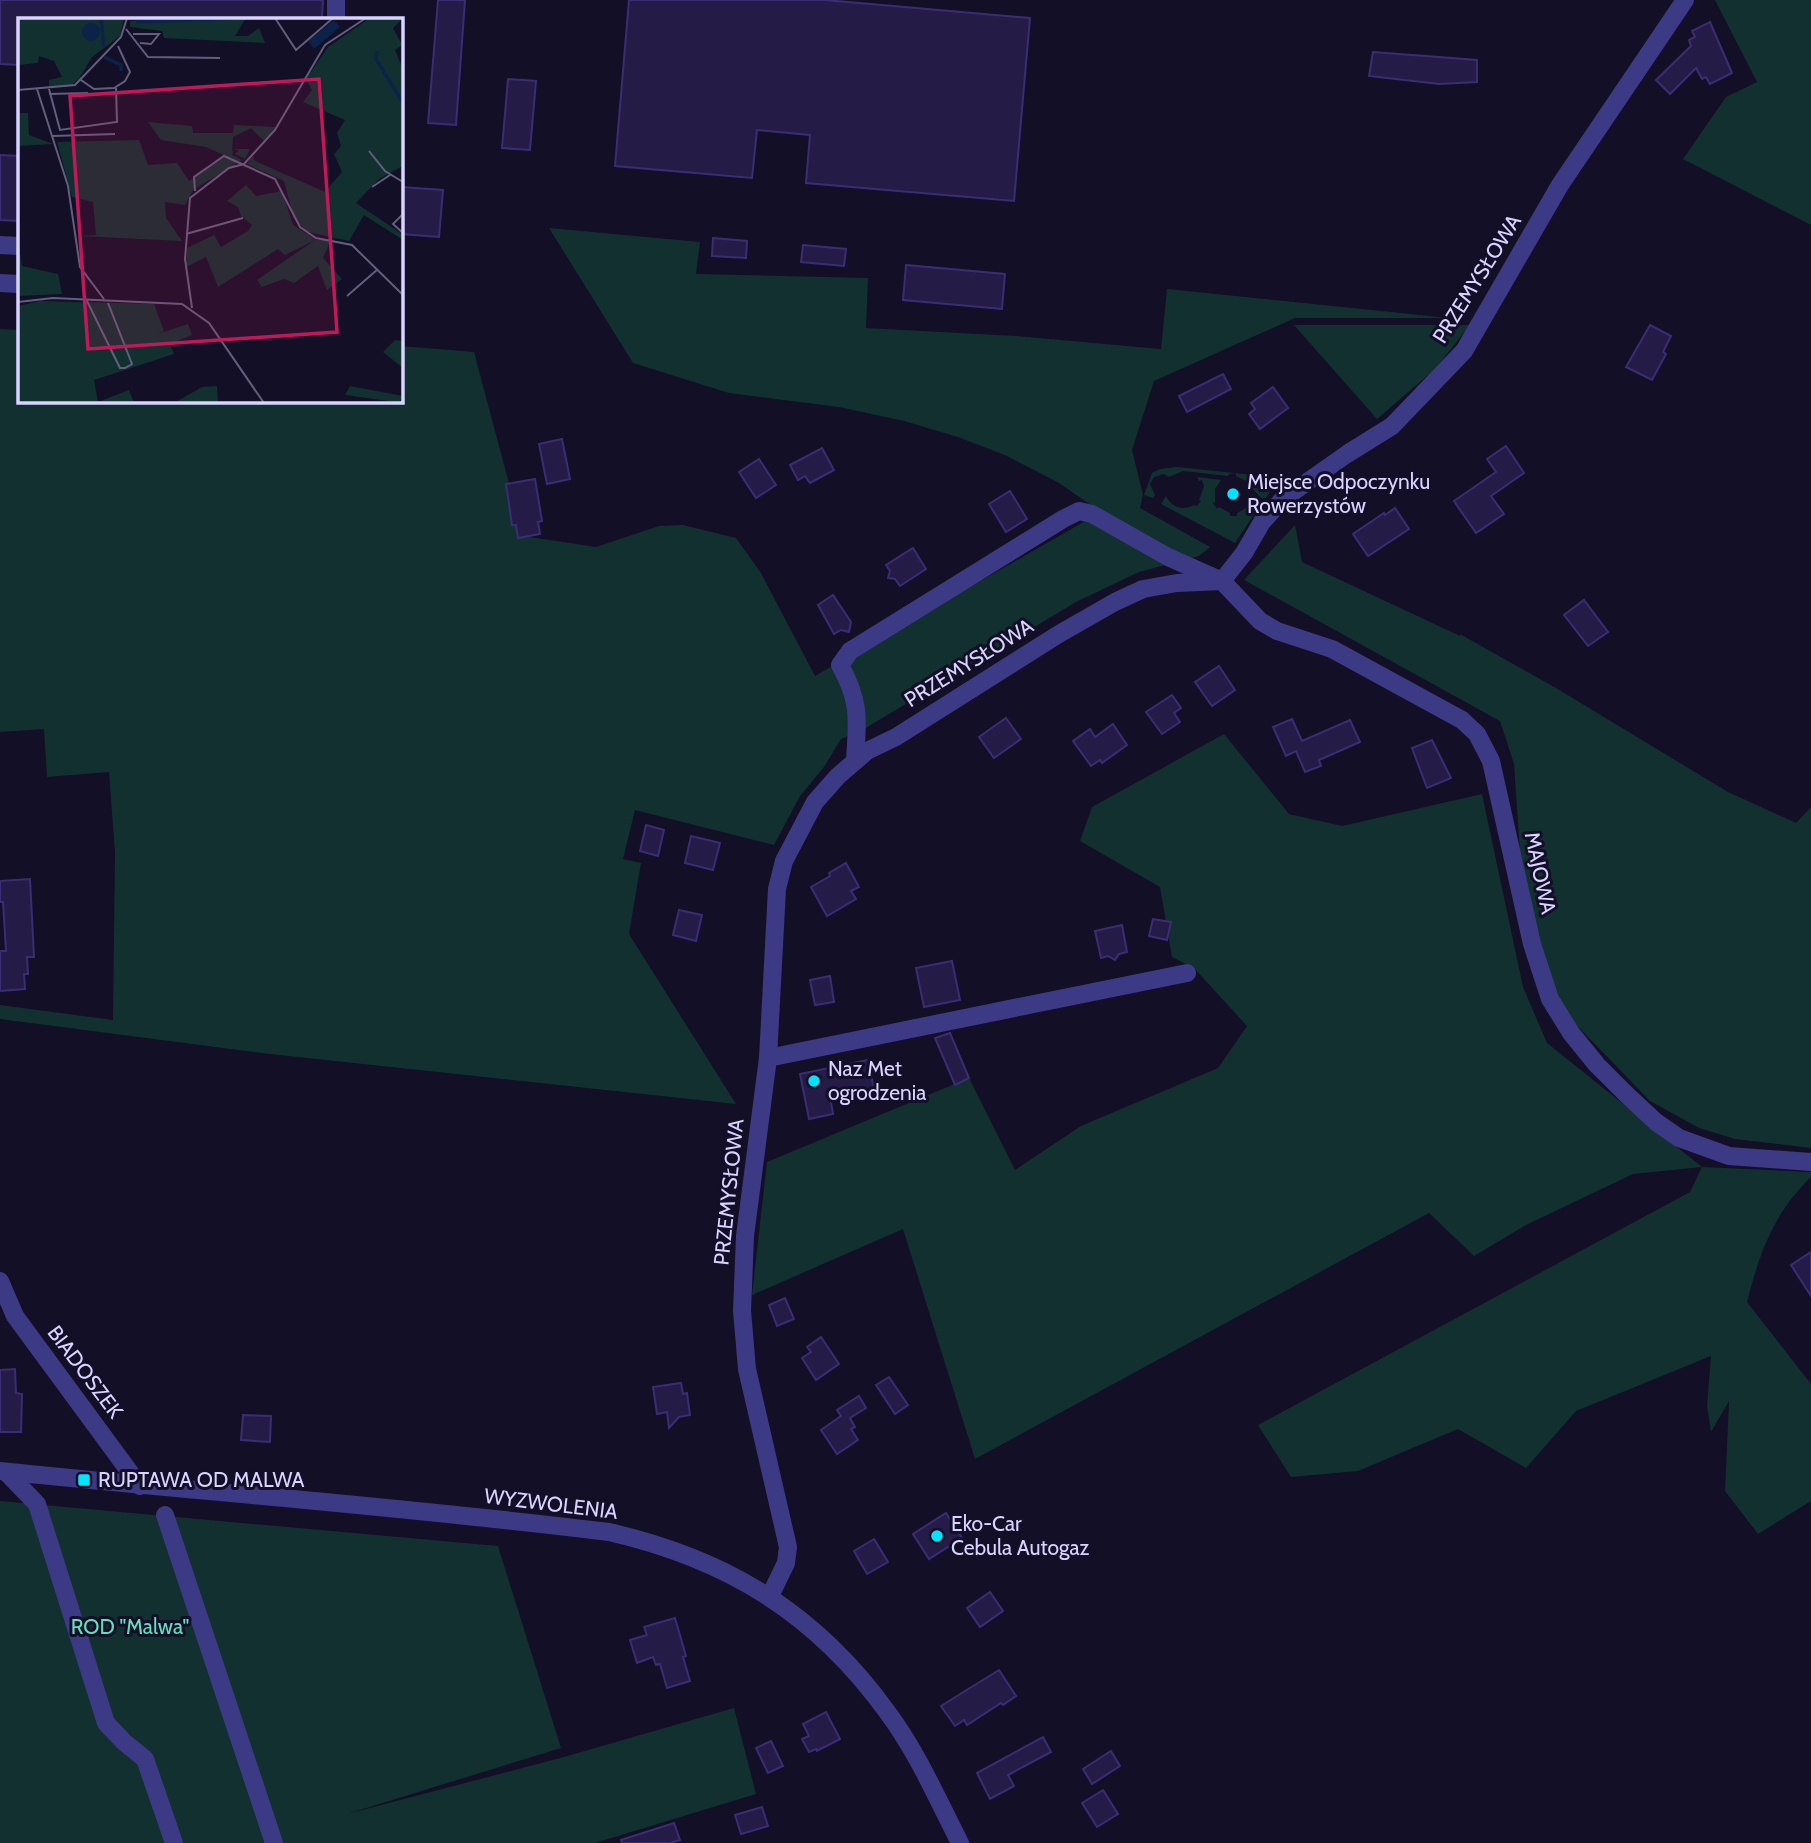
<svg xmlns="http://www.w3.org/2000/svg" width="1811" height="1843" font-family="Cabin,sans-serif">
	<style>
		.green { fill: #12302f }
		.building { fill: #241b47; stroke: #3b2d73; stroke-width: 2 }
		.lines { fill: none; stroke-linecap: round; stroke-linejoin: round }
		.minor { stroke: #3d3a85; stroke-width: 18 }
		.poi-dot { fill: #00e5ff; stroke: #130f26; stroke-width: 2.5 }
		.labels { text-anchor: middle; stroke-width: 6; stroke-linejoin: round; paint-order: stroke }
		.street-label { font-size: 21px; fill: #d9d4ff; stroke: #130f26 }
		.poi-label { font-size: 21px; fill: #d9d4ff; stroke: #130f26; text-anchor: start }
		.park-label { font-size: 21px; fill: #5fe0c0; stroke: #130f26 }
		.inset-river { fill: none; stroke: #0c2248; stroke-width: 3.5 }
		.inset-road { fill: none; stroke: #625e7d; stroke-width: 2 }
		.view { fill: #c2185b; fill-opacity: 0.15; stroke: #c2185b; stroke-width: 3.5 }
		.inset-edge { fill: none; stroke: #d9d4ff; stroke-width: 3.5 }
	</style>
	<rect width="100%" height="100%" fill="#130f26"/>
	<g class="green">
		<path d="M1715 0H1811V225L1683 159 1726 97 1757 82Z"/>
		<path d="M549 228 700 242 696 274 868 278 866 328 1016 336 1161 349 1167 289 1449 318H1295L1154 381 1132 450 1143 495 1140 508 1210 547 1199 556 1139 572 1076 602 859 732 841 739 824 767 800 796 774 845 635 810 623 859 641 863 629 934 736 1104 270 1054 0 1019V1005L113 1020 115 853 109 772 47 777 44 729 0 732V329L19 330V401H401V346L474 352 523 536 596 547 659 526 683 525 736 538 761 573 815 676 1101 512 1059 483 1007 456 958 437 904 421 839 407 729 393 633 363Z"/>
		<path d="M1294 325H1470L1435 369 1377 419Z"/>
		<path d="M1177 467 1273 477 1274 486 1266 498H1261L1251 487 1253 485 1248 480 1246 481 1236 476V473L1229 474 1228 476 1183 471 1169 477 1164 474 1154 477 1150 484 1155 495 1153 498 1144 495 1152 473 1160 469Z"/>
		<path d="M1197 477 1221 480 1215 489V502L1213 503 1217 509 1219 507 1230 513V516H1237V513C1246 509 1250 504 1252 494L1259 502V507L1235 543 1161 504 1166 496C1172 508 1183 511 1194 505L1197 506 1201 501 1199 500 1204 486 1202 480 1199 481Z"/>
		<path d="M1295 525 1302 562 1460 636V634L1556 688 1728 792 1796 823 1811 807V1148L1735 1139 1699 1128 1650 1101 1558 1006 1522 881 1514 764 1500 721 1244 580Z"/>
		<path d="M1224 734 1289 814 1342 826 1482 794 1523 987 1547 1043 1702 1167 1811 1172V1177C1773 1214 1760 1252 1747 1302L1811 1384V1501L1758 1534 1725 1491 1729 1401 1711 1432 1707 1406 1711 1356 1576 1411 1526 1468 1458 1429 1358 1471 1291 1477 1258 1425 1690 1192 1702 1167 1633 1174 1526 1225 1474 1256 1429 1213 975 1459 903 1229 752 1295 767 1162 969 1078 1015 1170 1081 1126 1218 1068 1247 1026 1194 968 1172 957 1160 887 1080 841 1092 807Z"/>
		<path d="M0 1501 498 1546 561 1748 347 1814 564 1757 734 1708 756 1794 595 1843H0Z"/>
	</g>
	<g class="building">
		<path d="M0 0H323L322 19H19V65L0 64Z"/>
		<path d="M438 0H465L456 125 428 123Z"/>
		<path d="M629 0H825L1030 18 1014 201 806 183 810 135 757 130 752 178 615 166Z"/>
		<path d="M1710 22 1732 73 1710 84 1706 77 1702 79 1696 68 1670 94 1656 80 1691 46 1689 40 1695 37 1692 31Z"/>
		<path d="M1373 52 1477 60V82L1439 84 1369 76Z"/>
		<path d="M508 79 536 81 530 150 502 148Z"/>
		<path d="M0 155 19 156V221L0 220Z"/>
		<path d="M401 187 443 190 439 237 401 234Z"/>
		<path d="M713 238 747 241 746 258 712 256Z"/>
		<path d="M803 245 846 249 844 266 801 262Z"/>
		<path d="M906 265 1005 274 1002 309 903 300Z"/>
		<path d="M1650 325 1671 336 1663 352 1666 354 1652 380 1626 367Z"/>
		<path d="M1223 374 1231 389 1187 412 1179 396Z"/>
		<path d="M1273 387 1288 408 1260 429 1249 414 1255 409 1251 403Z"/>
		<path d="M562 439 570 479 547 484 539 444Z"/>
		<path d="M1506 446 1524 473 1491 496 1504 514 1476 533 1454 501 1496 472 1487 459Z"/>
		<path d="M822 448 834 470 810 483 805 476 798 480 790 465Z"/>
		<path d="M759 459 776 485 756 498 739 472Z"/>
		<path d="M535 479 542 521 538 522 540 534 518 538 516 525H512L506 484Z"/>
		<path d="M1010 491 1027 519 1006 532 989 504Z"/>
		<path d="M1395 508 1409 529 1368 556 1353 534 1384 513 1385 515Z"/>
		<path d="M913 548 926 569 900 586 895 579 888 578 890 571 886 565Z"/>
		<path d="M833 595 851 622 849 632 841 630 834 634 818 605Z"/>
		<path d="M1584 600 1608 632 1588 646 1564 615Z"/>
		<path d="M1219 666 1235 690 1212 706 1195 682Z"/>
		<path d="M1172 695 1181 708 1174 713 1180 722 1162 734 1146 712Z"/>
		<path d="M1006 718 1021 739 994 758 979 737Z"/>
		<path d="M1292 719 1302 741 1350 720 1360 742 1319 760 1321 766 1305 772 1296 751 1286 756 1273 727Z"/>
		<path d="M1113 724 1127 745 1102 763 1100 760 1091 766 1073 741 1090 729 1095 737Z"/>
		<path d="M1432 740 1451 778 1427 788 1412 748Z"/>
		<path d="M646 825 664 830 658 856 640 851Z"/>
		<path d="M691 836 720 843 713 870 685 863Z"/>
		<path d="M846 863 859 887 851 891 856 899 827 916 811 887 830 876 829 873Z"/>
		<path d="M30 879 34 957H27L28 974H24L25 989 0 991V951H6L3 902H0V881Z"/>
		<path d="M679 910 702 915 696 941 673 935Z"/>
		<path d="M1153 919 1171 922 1167 940 1149 936Z"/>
		<path d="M1122 925 1127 952 1119 954 1115 960 1108 956 1101 958 1095 931Z"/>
		<path d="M952 961 960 1000 924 1007 916 968Z"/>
		<path d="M830 976 834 1002 815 1005 810 980Z"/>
		<path d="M950 1033 969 1078 955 1085 935 1038Z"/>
		<path d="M868 1060 875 1094 831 1102 833 1114 809 1119 800 1074Z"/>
		<path d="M1811 1252V1296L1791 1265Z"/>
		<path d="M785 1298 794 1319 777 1326 769 1305Z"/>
		<path d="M821 1337 839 1364 816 1380 802 1358 811 1352 807 1347Z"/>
		<path d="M15 1369 16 1393 22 1394 21 1432H0V1370Z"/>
		<path d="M889 1377 908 1405 895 1414 876 1385Z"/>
		<path d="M681 1383 683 1394 687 1393 690 1415 679 1417 669 1428 667 1412 657 1414 653 1387Z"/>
		<path d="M859 1396 866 1408 850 1418 855 1427 851 1429 858 1440 837 1454 821 1430 841 1416 837 1410Z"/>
		<path d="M243 1415 271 1416 270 1442 241 1440Z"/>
		<path d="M946 1513 962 1538 929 1559 913 1534Z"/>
		<path d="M874 1539 888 1562 867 1574 854 1551Z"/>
		<path d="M990 1592 1003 1611 980 1627 967 1608Z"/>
		<path d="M675 1618 686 1656 683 1657 690 1681 667 1688 660 1664 656 1665 653 1657 637 1663 630 1640 647 1635 644 1627Z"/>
		<path d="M999 1670 1016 1696 1003 1705 1001 1703 967 1725 964 1720 955 1726 941 1706Z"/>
		<path d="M826 1712 840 1739 817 1751 816 1749 809 1752 802 1739 809 1736 803 1724Z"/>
		<path d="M1043 1737 1051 1752 1008 1775 1014 1786 990 1799 977 1773Z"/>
		<path d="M771 1741 783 1766 768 1773 756 1748Z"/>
		<path d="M1111 1751 1120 1766 1092 1784 1083 1769Z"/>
		<path d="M1103 1790 1118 1814 1097 1827 1082 1803Z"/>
		<path d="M762 1807 768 1826 741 1834 735 1815Z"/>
		<path d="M674 1823 680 1840 670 1843H622L621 1840Z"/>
	</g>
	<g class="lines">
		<g class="minor">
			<path d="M336 19V0"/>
			<path d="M0 245 19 246"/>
			<path d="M0 283 19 284"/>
			<path d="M855 759C858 719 860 701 840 665L850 651 1063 519 1079 511 1092 514 1168 557 1222 581 1260 621 1277 631 1332 649 1462 720 1477 734 1491 761 1532 944 1550 999 1571 1033 1597 1065 1627 1095 1656 1122 1679 1138 1729 1156 1811 1162"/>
			<path d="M768 1058 1187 973"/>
			<path d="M0 1281 15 1316 140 1486"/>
			<path d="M0 1471C203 1492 407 1507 609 1532 727 1559 816 1613 888 1713 917 1752 938 1800 960 1843"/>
			<path d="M6 1472 37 1504 106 1723 124 1742 145 1759 174 1843"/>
			<path d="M165 1515 274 1843"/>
			<path d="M770 1596 786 1563 788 1547 747 1369 742 1311 745 1236 768 1058 777 889 784 861 815 802 838 776 867 751 896 737 1059 634 1115 602 1143 589 1177 583 1222 581 1244 553 1262 522 1283 499 1347 454 1392 426 1464 351 1560 185 1685 0"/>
		</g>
	</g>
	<g class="poi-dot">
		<circle cx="1233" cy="494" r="7"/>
		<circle cx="814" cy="1081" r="7"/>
		<rect x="77" y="1473" width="14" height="14" rx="3.5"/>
		<circle cx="937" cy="1536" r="7"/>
	</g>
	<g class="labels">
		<g class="street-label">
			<text transform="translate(1477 279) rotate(-58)" y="7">PRZEMYSŁOWA</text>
			<text transform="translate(969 663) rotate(-32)" y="7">PRZEMYSŁOWA</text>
			<text transform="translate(1540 873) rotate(78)" y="7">MAJOWA</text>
			<text transform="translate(729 1192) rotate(-84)" y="7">PRZEMYSŁOWA</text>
			<text transform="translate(85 1372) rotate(53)" y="7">BIADOSZEK</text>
			<text transform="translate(551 1504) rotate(7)" y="7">WYZWOLENIA</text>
		</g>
		<g class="poi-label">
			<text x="1247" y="489">Miejsce Odpoczynku<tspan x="1247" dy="24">Rowerzystów</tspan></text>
			<text x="828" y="1076">Naz Met<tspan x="828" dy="24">ogrodzenia</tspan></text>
			<text x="98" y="1487">RUPTAWA OD MALWA</text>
			<text x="951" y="1531">Eko-Car<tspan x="951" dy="24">Cebula Autogaz</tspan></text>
		</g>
		<g class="park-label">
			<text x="130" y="1634">ROD "Malwa"</text>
		</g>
	</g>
	<g transform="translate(18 18)">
		<rect width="385" height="385" fill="#130f26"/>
		<path d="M0 0H106L102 18 74 39 61 61 53 67 31 70V62L44 59 36 43 21 38 20 45 0 47ZM146 0H228L217 18H230L241 10 247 25 146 20 144 13 112 9V3ZM352 0H385L375 10 384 27 377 32 385 51V148L361 161 338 185 384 216 385 222 346 197 331 223 290 214 276 201 266 163 229 146 235 138 237 143 307 174 324 154 316 136 323 128 319 115 327 102 285 84 294 72 288 61 310 29ZM0 95H10L11 117 35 126 0 128ZM130 104 174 108 175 115H215L216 107 258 109 246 123 233 110 215 119 214 134 216 132 219 131H232L227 141 217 136 221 132H216L214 137 224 142 175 172 167 187 147 184 148 200 164 223 61 218 78 217 75 184 54 179 39 124 121 122 130 147 159 145 171 163 208 138 188 129 143 122ZM228 167 238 178 264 173 275 207 298 222H313L305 240 324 261 309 272 300 248 276 265 266 261 244 269 239 262 297 222 267 237 260 231 200 269 188 239 168 249 169 230 196 217 203 229 230 213 234 207 223 198 220 189 209 183ZM0 220 4 248 40 256 44 276 0 278ZM22 283 136 286 146 313 140 316 170 306 174 317 152 326 156 336 76 362 80 384 111 372 116 385H0V288ZM377 322 385 323V350L365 334ZM199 368 200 385H156L184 369ZM332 368 385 378V385L327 377Z" fill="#12302f"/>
		<path d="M316 2 322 9 296 31 290 23ZM64 14a9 9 0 1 1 18 0a9 9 0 1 1-18 0Z" fill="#0c2248"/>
		<path class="inset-river" d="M83 0 86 29M118 4 222 0M359 33 358 41 385 85M86 39 103 47V53"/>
		<path class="inset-road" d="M257 0 278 32 315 0M108 11 130 39 202 40M115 16H141L133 26 122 25M63 62 76 71 96 70 107 63 112 54 100 28M19 71 50 168 62 249 86 281M31 71 42 112 99 104 98 70M0 72 57 67 103 19 109 0M31 76 70 75M35 118 97 116M351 133 367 153 385 164M354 169 372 157M177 173 176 159 206 138 257 161 282 209 298 220 334 227 385 277M385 196 375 206 385 215M168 216 225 200M329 278 360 251M68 281 102 350H107L114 346 90 285M0 284 35 280 164 286 191 305 246 385M174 290 167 241 172 180 211 150 226 146 257 112 307 27 348 0"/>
		<path class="view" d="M301 61 319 314 70 331 52 78Z"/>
		<rect width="385" height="385" class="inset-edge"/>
	</g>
</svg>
